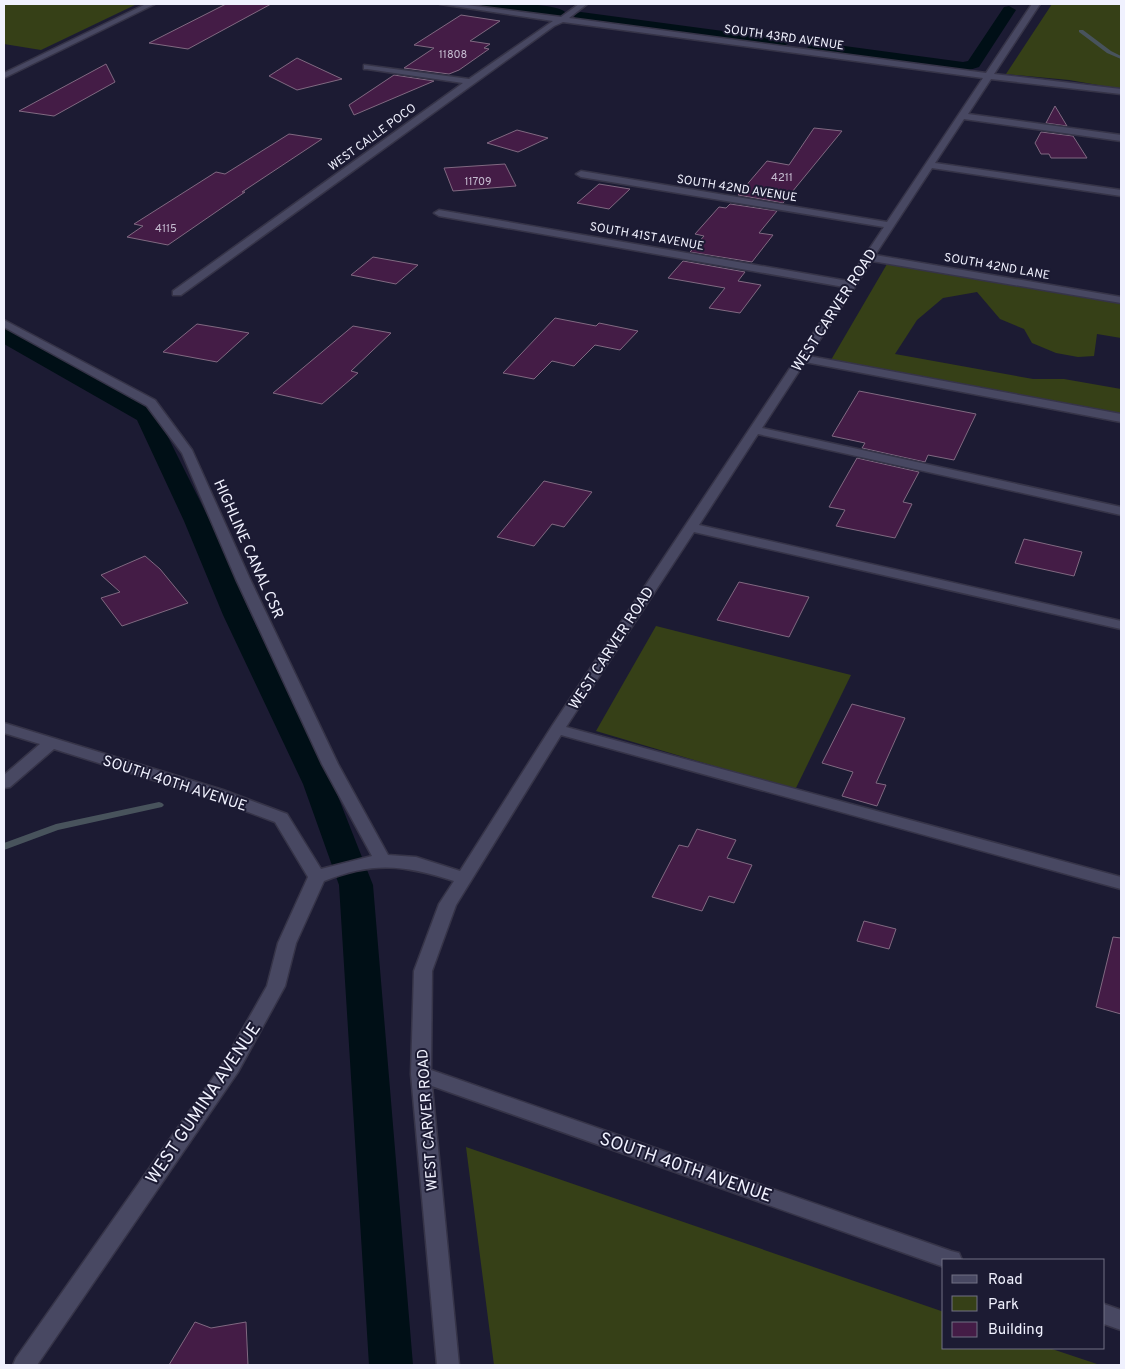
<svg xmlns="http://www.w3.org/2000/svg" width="1125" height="1369" font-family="Overpass,sans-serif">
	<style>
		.green { fill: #364017 }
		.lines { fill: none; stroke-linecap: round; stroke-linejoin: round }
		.stream { fill: #48535c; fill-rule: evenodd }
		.canal { fill: #000f16; fill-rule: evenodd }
		.building { fill: #441c46; stroke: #806981 }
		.minor-casing { stroke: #363448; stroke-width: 3 }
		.minor { fill: #484862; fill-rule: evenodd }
		.labels { text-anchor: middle; stroke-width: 4; stroke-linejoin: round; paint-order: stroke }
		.far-number-label { font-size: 11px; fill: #c5bcd0 }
		.far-street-label { font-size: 12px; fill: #f0f1fe; stroke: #1c1b33 }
		.street-label { font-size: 15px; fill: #f0f1fe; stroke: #1c1b33 }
		.near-street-label { font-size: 18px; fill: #f0f1fe; stroke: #1c1b33 }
	</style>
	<rect width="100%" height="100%" fill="#1c1b33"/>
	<g class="green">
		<path d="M4 4H137L41 50 4 44Z"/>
		<path d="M1052 4H1121V89L1069 80 1006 74Z"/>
		<path d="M887 264 1121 303V338L1097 334 1094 356 1078 357 1056 353 1032 343 1024 329 1000 319 977 292 943 298 917 320 895 354 1033 379H1064L1121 389V414L831 360Z"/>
		<path d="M656 626 851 675 795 790 596 731Z"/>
		<path d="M466 1147 944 1312V1348H1049L1100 1365H494Z"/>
	</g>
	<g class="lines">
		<g class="stream">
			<path d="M1079 30H1083L1111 51 1121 56V59L1107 53 1079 32Z"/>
			<path d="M159 802 162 803 164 805 162 807 58 830 4 850V843L56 824Z"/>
		</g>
		<g class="canal">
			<path d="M479 4C494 3 558 2 566 13L559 17 486 8Z"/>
			<path d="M1009 6 1016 10 979 67 963 72 815 52 807 47 815 42 963 62 968 61 1004 7Z"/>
			<path d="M581 12 782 39 789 43 782 47 576 19 574 16 576 13Z"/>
			<path d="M4 329 12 330 155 411 210 521 251 615 333 784 373 885 413 1365H369L339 885 303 784 223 615 184 521 137 420 4 344Z"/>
		</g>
	</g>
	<g class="building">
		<path d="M226 4H271L188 49 149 43Z"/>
		<path d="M461 15 500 21 470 41 490 44 484 48 489 49 459 70 449 74 404 68 434 48 414 45Z"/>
		<path d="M297 58 342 79 297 90 269 76Z"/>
		<path d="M106 64 115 82 54 116 19 111Z"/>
		<path d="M394 75 434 81 354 115 349 105Z"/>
		<path d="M1055 106 1067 126 1046 123Z"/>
		<path d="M814 128 842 131 783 203 738 195 767 161 789 165Z"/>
		<path d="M517 130 548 138 518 152 487 143Z"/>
		<path d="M1041 132 1073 136 1087 158H1051L1049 154H1041L1035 143Z"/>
		<path d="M289 134 322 139 242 192H245L168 245 127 237 143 226 134 224 216 172 225 174Z"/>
		<path d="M505 164 516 186 453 191 444 168Z"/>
		<path d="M599 184 630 189 609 209 577 203Z"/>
		<path d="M730 204 777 211 759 233 773 235 752 262 690 252 704 236 695 234 719 207 726 208Z"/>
		<path d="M373 257 418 265 396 284 351 275Z"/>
		<path d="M683 261 745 272 738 281 761 285 740 313 709 308 725 288 668 278Z"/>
		<path d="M555 318 596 326 599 323 638 331 620 350 595 345 574 366 552 361 534 379 503 373Z"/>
		<path d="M197 324 221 328 249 333 217 362 163 352Z"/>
		<path d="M353 326 391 333 351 371 358 373 322 404 273 393Z"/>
		<path d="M859 391 976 414 954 460 928 455 925 462 862 448 865 443 832 436Z"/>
		<path d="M857 458 919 472 903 502 912 504 895 538 836 526 845 510 829 507Z"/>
		<path d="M544 481 592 492 564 527 552 524 534 546 497 537Z"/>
		<path d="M1024 539 1082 552 1074 576 1015 563Z"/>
		<path d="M145 556 160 569 188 603 122 626 101 598 120 592 101 575Z"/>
		<path d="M739 582 809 597 789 637 717 620Z"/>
		<path d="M852 704 905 718 876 783 886 785 877 806 842 796 853 772 822 763Z"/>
		<path d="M697 829 736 840 727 858 752 865 734 903 709 896 702 911 652 897 679 845 688 847Z"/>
		<path d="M864 921 896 929 889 949 857 941Z"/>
		<path d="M1113 937 1121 938V1014L1096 1007Z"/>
		<path d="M195 1322 211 1328 246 1322 248 1365H169Z"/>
	</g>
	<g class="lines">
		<defs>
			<g id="minor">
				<path d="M146 4H155L4 78V73Z"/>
				<path d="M440 4H459L561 17 579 4H587L569 18 986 73 1032 4H1040L994 74 1121 89V94L991 79 968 114 1121 135V141L964 119 935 163 1121 190V196L932 168 875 255 1121 297V303L872 261 809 356 1121 414V422L805 362 762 428 1121 507V515L758 434 699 525 1121 621V629L694 532 566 727 1121 877V889L561 735 456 905 432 971 431 1070 951 1251 959 1253 962 1260H944V1267L432 1086 459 1365H437L411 1074 414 971 439 904 454 881C404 865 374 861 324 881L296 943 285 986 238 1072 37 1365H13L16 1358 224 1062 267 986 278 943 308 877 275 822 211 798 54 749 10 787 4 788V775L40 744 4 733V723L223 790 287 814 321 869 372 856 322 764 236 579 182 453 147 406 4 327V320L155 400 192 450 250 579 338 764 388 855 416 857 460 871 552 726 844 287 439 216 434 213 439 210 848 281 884 227 581 177 576 174 581 171 887 222 983 78 563 22 554 26 181 295H173V291L463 83 367 69H364V65L469 79 553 21Z"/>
				<path d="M1104 1304 1121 1310V1330L1104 1324Z"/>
			</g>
		</defs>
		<use href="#minor" class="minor-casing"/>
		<use href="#minor" class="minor"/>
	</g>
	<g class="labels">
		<g class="far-number-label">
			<text x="453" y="58">11808</text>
			<text x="782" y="181">4211</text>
			<text x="478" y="185">11709</text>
			<text x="166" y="232">4115</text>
		</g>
		<g class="far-street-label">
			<text transform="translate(784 37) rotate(8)" y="4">SOUTH 43RD AVENUE</text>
			<text transform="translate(372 137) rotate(-36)" y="4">WEST CALLE POCO</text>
			<text transform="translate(737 188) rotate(9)" y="4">SOUTH 42ND AVENUE</text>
			<text transform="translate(647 236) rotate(10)" y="4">SOUTH 41ST AVENUE</text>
			<text transform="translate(997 266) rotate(10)" y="4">SOUTH 42ND LANE</text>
		</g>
		<g class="street-label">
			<text transform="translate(834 310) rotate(-57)" y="5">WEST CARVER ROAD</text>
			<text transform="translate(249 549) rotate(66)" y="5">HIGHLINE CANAL CSR</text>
			<text transform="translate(611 648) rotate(-57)" y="5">WEST CARVER ROAD</text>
			<text transform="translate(175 783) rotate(18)" y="5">SOUTH 40TH AVENUE</text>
			<text transform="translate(427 1120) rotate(-94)" y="5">WEST CARVER ROAD</text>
		</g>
		<g class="near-street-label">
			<text transform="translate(203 1103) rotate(-56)" y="6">WEST GUMINA AVENUE</text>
			<text transform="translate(686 1167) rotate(19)" y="6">SOUTH 40TH AVENUE</text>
		</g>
	</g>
	<rect width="1125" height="1369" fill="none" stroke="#f0f1fe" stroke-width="10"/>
	<rect x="942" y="1259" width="162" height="90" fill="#1c1b33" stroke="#717184"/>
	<rect x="952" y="1275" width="25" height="8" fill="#484862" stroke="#717184"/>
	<text x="988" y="1284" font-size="15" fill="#f0f1fe">Road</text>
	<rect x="952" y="1296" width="25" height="15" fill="#364017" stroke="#717184"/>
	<text x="988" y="1309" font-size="15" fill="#f0f1fe">Park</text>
	<rect x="952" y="1322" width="25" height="15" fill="#441c46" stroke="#717184"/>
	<text x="988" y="1334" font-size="15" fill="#f0f1fe">Building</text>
</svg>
